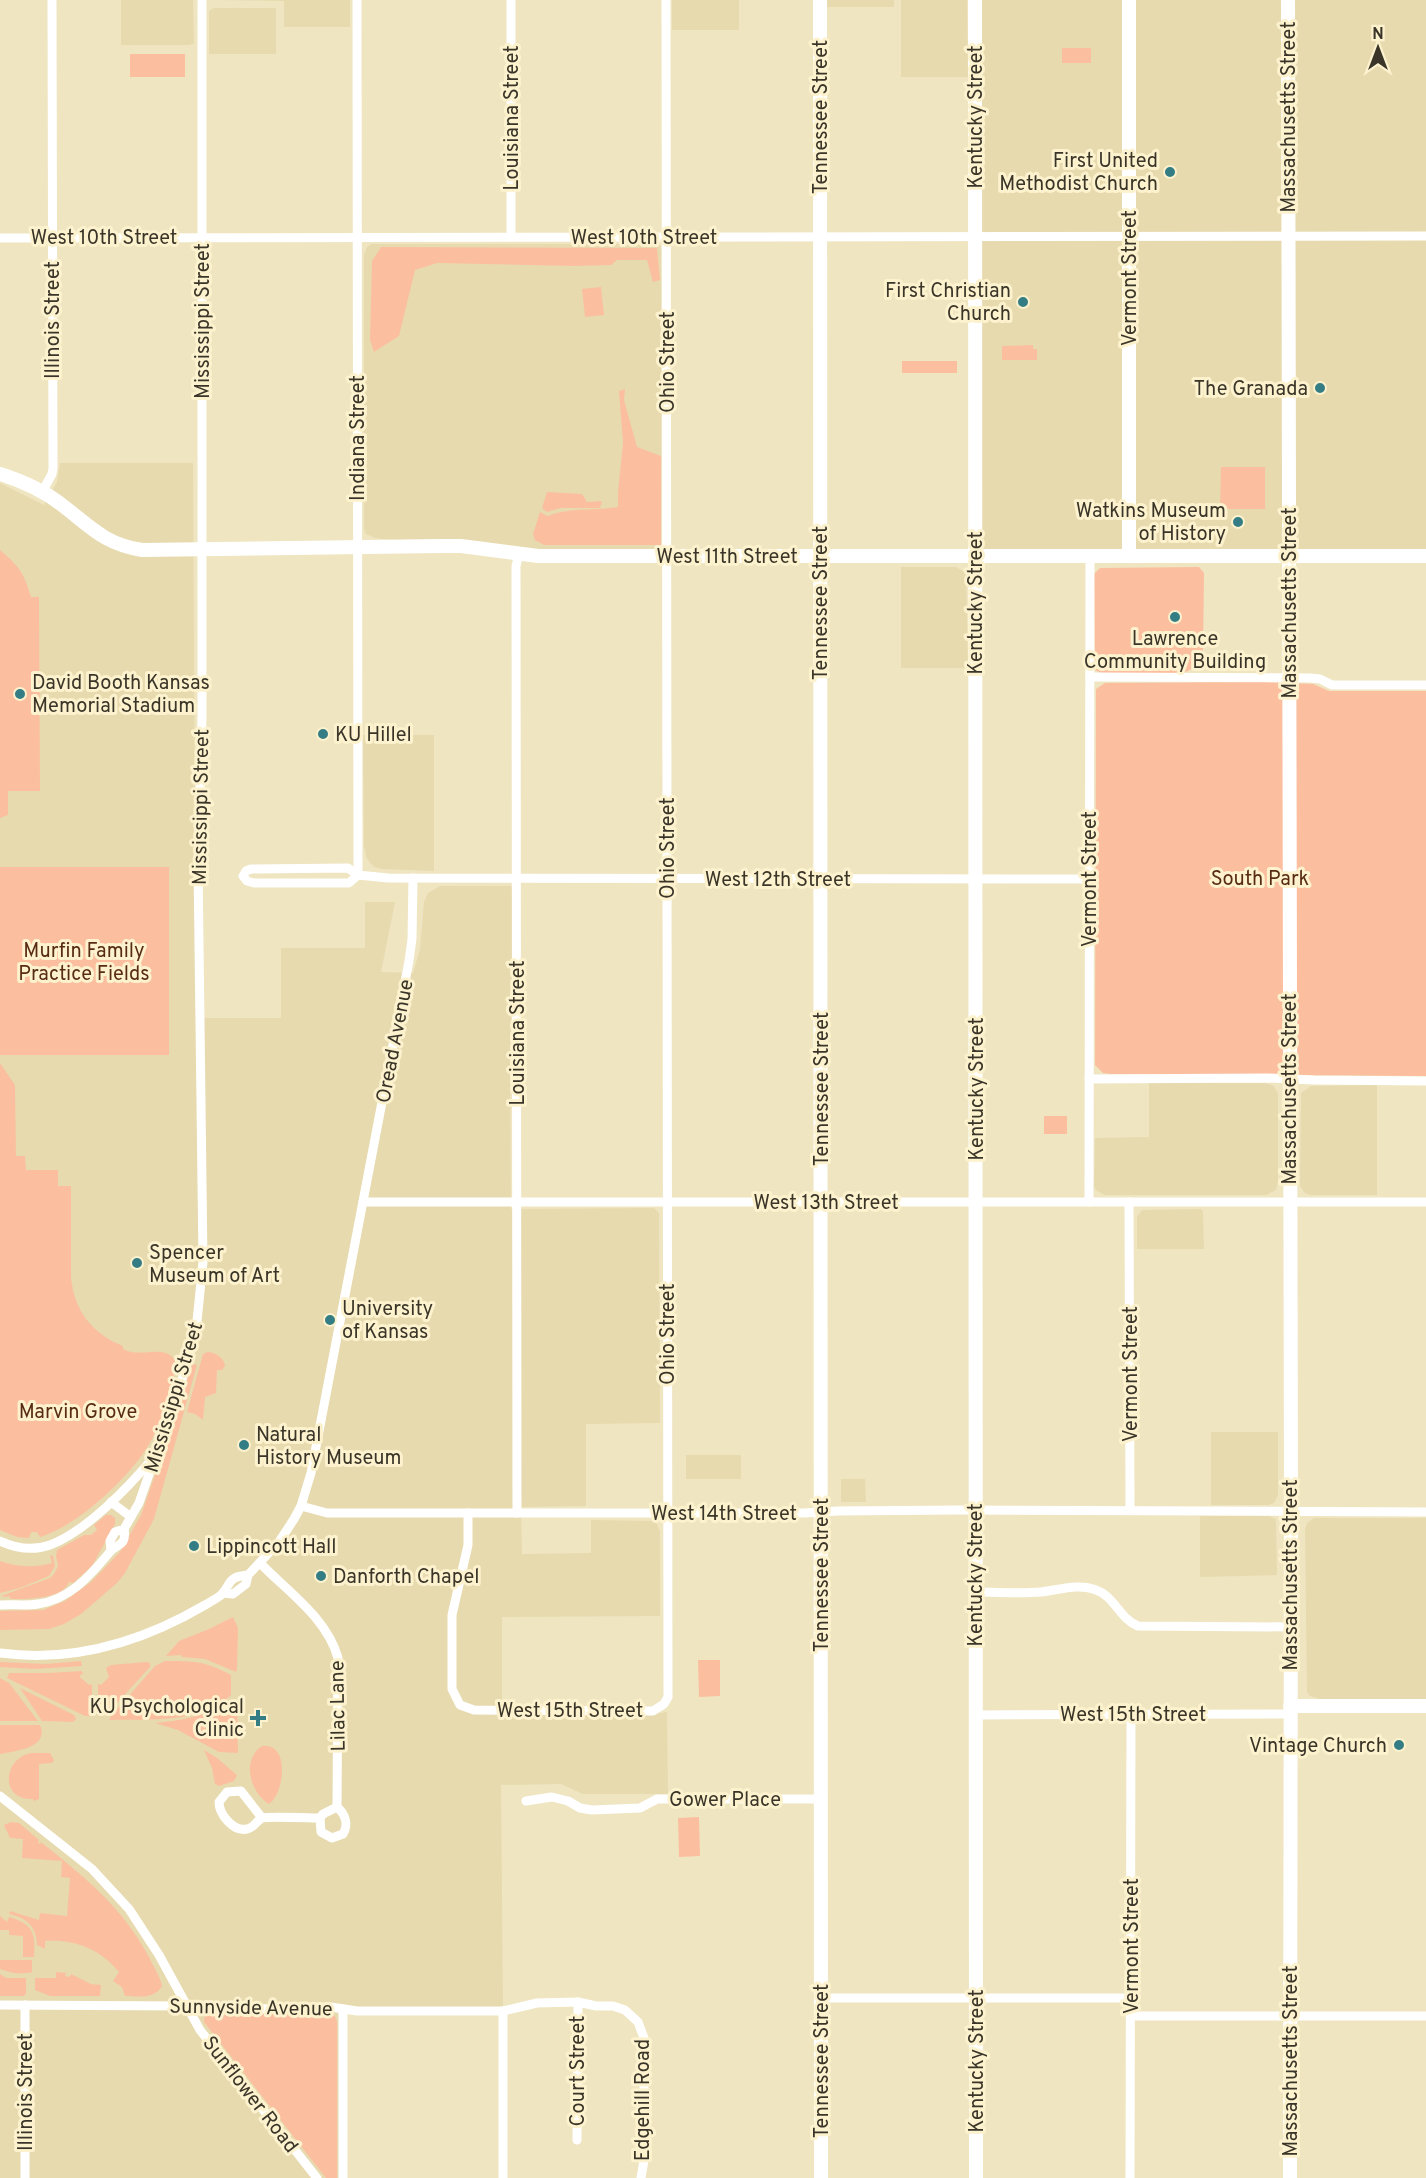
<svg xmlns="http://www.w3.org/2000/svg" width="1426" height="2178" font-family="Overpass,sans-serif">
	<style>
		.built { fill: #e7daaf }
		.green { fill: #fbbfa0 }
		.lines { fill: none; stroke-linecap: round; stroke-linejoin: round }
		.street { stroke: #fff; stroke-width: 9 }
		.secondary { stroke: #fff; stroke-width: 14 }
		.poi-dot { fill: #357d84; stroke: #fdf2ce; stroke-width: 2 }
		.labels { text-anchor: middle; stroke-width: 6; stroke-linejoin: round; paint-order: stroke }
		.street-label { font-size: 20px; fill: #3a3528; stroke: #fdf2ce }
		.poi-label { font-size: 20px; fill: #3a3528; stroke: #fdf2ce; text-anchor: start }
		.park-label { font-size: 20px; fill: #582c14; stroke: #fdf2ce }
	</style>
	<rect width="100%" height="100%" fill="#efe5c1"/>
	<g class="built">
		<path d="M121 0H193L194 43 190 45H121Z"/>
		<path d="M210 0H350V27H284V1Z"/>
		<rect x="672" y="0" width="67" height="30"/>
		<rect x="827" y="0" width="67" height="7"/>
		<path d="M901 0H967L968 77H901Z"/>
		<rect x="975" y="0" width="451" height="556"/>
		<path d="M214 8H276V54H209V11Z"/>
		<path d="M372 244H657L661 246V547L656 549H539L399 541 375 538 366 534 364 529V255L367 247Z"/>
		<path d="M60 463H193L196 1018H281V948H365V902H395L381 972 413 973 420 949 424 902 428 893 440 886H511L514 893 510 1064 511 1209 654 1208 659 1213 660 1423 586 1424V1506L521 1507 522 1554 591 1553V1520L656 1521 660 1532V1616L502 1617V1714L645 1715 667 1712 668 1794H583L561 1784 501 1785 503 2007 340 2013V2178H0V483L44 505 57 482Z"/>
		<path d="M901 567H956L966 573 968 668H901Z"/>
		<path d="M363 735H434V871L382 869 374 867 367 859 364 846Z"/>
		<path d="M1149 1083H1265L1274 1086 1278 1094V1182L1276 1190 1266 1195H1105L1097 1191 1094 1187 1095 1138 1149 1137Z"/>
		<path d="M1377 1085V1195H1311L1305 1193 1300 1186 1301 1093 1311 1086Z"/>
		<path d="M1201 1209 1203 1212 1204 1249H1137V1217L1142 1210Z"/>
		<path d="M1211 1432H1278V1495L1274 1503 1268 1505H1211Z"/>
		<rect x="686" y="1455" width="55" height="24"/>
		<path d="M841 1479H865L866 1502H841Z"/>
		<path d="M1200 1516H1269L1276 1519 1277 1575 1200 1577Z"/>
		<path d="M1314 1518H1426V1699H1319L1310 1696 1307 1692 1305 1530 1307 1523Z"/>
	</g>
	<g class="green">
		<rect x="1062" y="48" width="29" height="15"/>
		<rect x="130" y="54" width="55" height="23"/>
		<path d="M381 247 657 248 660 280 653 282 647 260H617L611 265 574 266 437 263 415 270 399 336 374 352 370 340 372 261Z"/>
		<path d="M601 287 604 315 585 317 582 289Z"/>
		<path d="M1033 345V349H1037V360H1002V346Z"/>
		<rect x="902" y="361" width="55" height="12"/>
		<path d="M625 389 624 400 637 447 661 456V545H544L535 540 533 534 540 512 547 516C570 507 595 511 618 507V492L623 443 619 391Z"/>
		<path d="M1221 467H1265V509H1220Z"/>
		<path d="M547 492 582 494 587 502 602 501 600 508H561L547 512 542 508Z"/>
		<path d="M0 550C19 566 24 573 31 597H39L40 791H8V815L0 818Z"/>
		<path d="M1199 567 1204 573 1203 652 1197 666 1184 673H1101L1095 670 1094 574 1100 568Z"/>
		<path d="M1266 682 1313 684 1329 691H1426V1076L1110 1074 1103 1073 1095 1065 1096 689 1105 683Z"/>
		<rect x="0" y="867" width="169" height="188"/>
		<path d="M0 1063 15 1085 16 1156H25L26 1170H58V1186H71V1277C74 1310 92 1334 123 1346V1349C126 1350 129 1352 132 1352 148 1355 170 1344 177 1365 169 1389 164 1416 152 1439 134 1474 78 1526 40 1537L37 1532H31L29 1538 17 1537 0 1530Z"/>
		<rect x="1044" y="1116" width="23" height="18"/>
		<path d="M208 1352C217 1353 224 1358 225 1366L222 1370H217L216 1393 205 1397 203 1420 195 1414 187 1412 203 1354Z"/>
		<path d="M192 1364 197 1365 154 1519 125 1573 117 1583 81 1614 64 1624 49 1629 0 1630V1611L43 1610 65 1601 91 1582 120 1552 141 1515 174 1421Z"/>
		<path d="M106 1515H111L115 1518V1524L92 1566 73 1583 69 1582C63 1599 28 1599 11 1599L8 1595 7 1597 1 1596 50 1578 54 1574 58 1566 56 1556 57 1550 84 1535H91L97 1530 94 1525Z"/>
		<path d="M50 1555 53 1556 55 1566 49 1576 20 1588 0 1593V1561C17 1567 34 1568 52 1563Z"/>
		<path d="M233 1617 238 1628 237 1669 236 1672 205 1659 182 1657 181 1655 166 1656 179 1641 209 1629Z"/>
		<path d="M698 1660H720V1696L699 1697Z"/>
		<path d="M81 1661 82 1666 35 1669 0 1667V1662L46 1664Z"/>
		<path d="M165 1661C195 1661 205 1661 231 1675V1695C201 1724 149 1719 110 1720V1717L155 1666Z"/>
		<path d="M147 1662 150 1663V1667L107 1714 98 1716V1684L101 1685 109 1677 106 1668 111 1665Z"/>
		<path d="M82 1671 83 1674 80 1675V1677L89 1685 92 1684V1714L90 1716H85L7 1678 9 1673H48Z"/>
		<path d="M0 1678 9 1683 38 1721H0Z"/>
		<path d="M20 1688 74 1715 76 1719 73 1722 42 1721Z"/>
		<path d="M233 1699 237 1701 238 1753 219 1752 178 1730 155 1723C184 1720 208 1716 233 1699Z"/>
		<path d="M0 1725H40C50 1748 15 1751 0 1754Z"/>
		<path d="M262 1746C290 1742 285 1793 269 1804 250 1793 241 1759 262 1746Z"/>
		<path d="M204 1750 217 1758 237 1775 234 1781 219 1786 215 1784 212 1768Z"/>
		<path d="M31 1753H50L54 1760 52 1763 39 1764V1799L34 1801 33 1799C0 1800 2 1759 31 1753Z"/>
		<path d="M699 1817 700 1856 679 1857 678 1818Z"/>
		<path d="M11 1822 19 1823 39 1840 38 1842 40 1844 41 1842C84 1877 121 1905 149 1957 153 1966 160 1976 162 1986 154 2000 138 1996 125 1996L122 1987 113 1981 119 1972C100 1949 75 1939 45 1941V1949L37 1945C37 1927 27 1918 9 1914L10 1911 39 1920 40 1913 67 1916 70 1878 61 1877 62 1861 22 1858 23 1839 10 1838 4 1825Z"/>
		<path d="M0 1916 7 1922 9 1917C33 1924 36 1933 34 1957H23V1936L9 1935V1930H0Z"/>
		<path d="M0 1960H32V1972C20 1975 11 1973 0 1969Z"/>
		<path d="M56 1972 66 1973 65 1976 70 1977 71 1974 91 1984 101 1985 100 1996H50L35 1990V1978H56Z"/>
		<path d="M0 1974 6 1978H26V1994L23 1996H0Z"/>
		<path d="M211 2012 329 2013 335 2016 337 2022V2178H326L204 2022 205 2015Z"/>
	</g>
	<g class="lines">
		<g class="street">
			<path d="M357 0 358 875"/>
			<path d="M511 0V237"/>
			<path d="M0 238 1426 236"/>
			<path d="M42 492 52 474 53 468 52 0"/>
			<path d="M1090 677 1310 678 1320 679 1332 685H1426"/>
			<path d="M358 875 349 883H254L247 881 243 876 246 871 251 869 348 868 358 875 388 878 1089 879"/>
			<path d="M1089 1079 1268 1078 1314 1080 1426 1081"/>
			<path d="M363 1202H1426"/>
			<path d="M1089 1202 1090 555"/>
			<path d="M1129 1202 1130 1510"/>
			<path d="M111 1502 131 1517"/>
			<path d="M301 1506 327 1513H804L838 1511 958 1510 1426 1512"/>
			<path d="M468 1513V1545L452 1615V1689L460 1705 474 1710 653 1711 664 1704 668 1697 666 0"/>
			<path d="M517 1513 516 566 519 554"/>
			<path d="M0 1541C15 1548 33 1551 50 1545 85 1532 128 1488 152 1459"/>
			<path d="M111 1550 110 1541 115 1532 124 1529 139 1503 181 1383 196 1331 203 1262 198 864 202 718V0"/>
			<path d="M260 1563C288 1592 327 1618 338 1658L337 1807"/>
			<path d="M976 1592C997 1592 1020 1594 1041 1592 1059 1590 1079 1583 1096 1590 1114 1596 1120 1619 1138 1626L1290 1627"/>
			<path d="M223 1593 233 1594 246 1584 248 1575 279 1542 294 1519 301 1506 311 1473 409 961 412 939 413 878"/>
			<path d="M0 1605C13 1604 25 1606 38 1604 69 1600 90 1576 109 1553 117 1543 127 1547 124 1529"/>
			<path d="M0 1653C74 1663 142 1642 205 1605 210 1602 216 1599 221 1595 232 1584 226 1577 248 1575"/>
			<path d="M976 1715 1290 1714"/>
			<path d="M0 1796 92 1869 129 1909 159 1955 200 2030 317 2178"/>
			<path d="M526 1801 552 1797 568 1801 580 1808 592 1810 640 1808 657 1799H821"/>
			<path d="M337 1807C345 1814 349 1824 343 1834L332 1838 321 1832 320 1818 323 1814Z"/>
			<path d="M262 1818 241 1791 227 1792 219 1802C219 1814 233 1832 247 1829 254 1828 257 1820 262 1818 268 1816 311 1818 320 1818"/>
			<path d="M821 1998H1131"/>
			<path d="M0 2005 185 2006 259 2009 331 2007 357 2011H503L537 2003 578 2002 596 2006H613L625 2010 638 2022 644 2038V2160L641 2178"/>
			<path d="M343 2009V2178"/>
			<path d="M1131 2016H1426"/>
			<path d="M577 2140 578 2002"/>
			<path d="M25 2178V2005"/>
			<path d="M503 2178V2011"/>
			<path d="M1130 2178 1131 1714"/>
		</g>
		<g class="secondary">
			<path d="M820 0 821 2178"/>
			<path d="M975 0 976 2178"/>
			<path d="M1288 0 1291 1501 1290 2178"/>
			<path d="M0 474C22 481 44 491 62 505 91 527 104 544 142 550L440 546H461L538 556H1426"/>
			<path d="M1129 555V0"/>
			<path d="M1290 1706H1426"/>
		</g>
	</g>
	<g class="poi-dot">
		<circle cx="1170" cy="172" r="6"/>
		<circle cx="1023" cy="302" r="6"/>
		<circle cx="1320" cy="388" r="6"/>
		<circle cx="1238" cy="522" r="6"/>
		<circle cx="1175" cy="617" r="6"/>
		<circle cx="20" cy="694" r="6"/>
		<circle cx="323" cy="734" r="6"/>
		<circle cx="137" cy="1263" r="6"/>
		<circle cx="330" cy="1320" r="6"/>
		<circle cx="244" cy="1445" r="6"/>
		<circle cx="194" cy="1546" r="6"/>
		<circle cx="321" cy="1576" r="6"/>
		<path d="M255 1709h6v6h6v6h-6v6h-6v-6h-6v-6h6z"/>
		<circle cx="1399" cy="1745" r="6"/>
	</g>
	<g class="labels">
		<g class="street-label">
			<text transform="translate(820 117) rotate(-90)" y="7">Tennessee Street</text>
			<text transform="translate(975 117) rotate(-90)" y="7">Kentucky Street</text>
			<text transform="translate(1288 117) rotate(-90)" y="7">Massachusetts Street</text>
			<text transform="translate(511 118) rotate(-90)" y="7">Louisiana Street</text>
			<text x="104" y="244">West 10th Street</text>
			<text x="644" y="244">West 10th Street</text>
			<text transform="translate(1129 278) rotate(-90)" y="7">Vermont Street</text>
			<text transform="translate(52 320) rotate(-90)" y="7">Illinois Street</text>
			<text transform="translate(202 321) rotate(-90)" y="7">Mississippi Street</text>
			<text transform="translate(667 362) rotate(-90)" y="7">Ohio Street</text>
			<text transform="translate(357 438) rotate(-90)" y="7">Indiana Street</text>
			<text x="727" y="563">West 11th Street</text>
			<text transform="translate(820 603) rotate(-90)" y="7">Tennessee Street</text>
			<text transform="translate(975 603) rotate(-90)" y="7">Kentucky Street</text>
			<text transform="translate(1289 603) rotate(-90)" y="7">Massachusetts Street</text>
			<text transform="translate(200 807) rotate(-89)" y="7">Mississippi Street</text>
			<text transform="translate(667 848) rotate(-90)" y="7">Ohio Street</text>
			<text x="778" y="886">West 12th Street</text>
			<text transform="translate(1089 879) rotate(-90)" y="7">Vermont Street</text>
			<text transform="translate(517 1033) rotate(-90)" y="7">Louisiana Street</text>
			<text transform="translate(394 1041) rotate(-79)" y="7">Oread Avenue</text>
			<text transform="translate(821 1089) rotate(-90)" y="7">Tennessee Street</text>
			<text transform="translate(976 1089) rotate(-90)" y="7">Kentucky Street</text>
			<text transform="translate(1289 1089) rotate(-90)" y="7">Massachusetts Street</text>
			<text x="826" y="1209">West 13th Street</text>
			<text transform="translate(667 1334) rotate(-90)" y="7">Ohio Street</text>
			<text transform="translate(1130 1374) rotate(-90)" y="7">Vermont Street</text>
			<text transform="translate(173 1397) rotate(-73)" y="7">Mississippi Street</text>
			<text x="724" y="1520">West 14th Street</text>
			<text transform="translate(821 1575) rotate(-90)" y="7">Tennessee Street</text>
			<text transform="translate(975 1575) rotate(-90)" y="7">Kentucky Street</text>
			<text transform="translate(1290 1575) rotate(-90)" y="7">Massachusetts Street</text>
			<text transform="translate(337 1706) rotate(-91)" y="7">Lilac Lane</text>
			<text x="570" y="1717">West 15th Street</text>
			<text x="1133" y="1721">West 15th Street</text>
			<text x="725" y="1806">Gower Place</text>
			<text transform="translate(1131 1946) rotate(-90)" y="7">Vermont Street</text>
			<text transform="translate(251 2007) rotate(1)" y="7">Sunnyside Avenue</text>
			<text transform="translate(821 2061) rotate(-90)" y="7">Tennessee Street</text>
			<text transform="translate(976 2061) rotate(-90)" y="7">Kentucky Street</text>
			<text transform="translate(1290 2061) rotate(-90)" y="7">Massachusetts Street</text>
			<text transform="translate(577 2071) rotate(-90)" y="7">Court Street</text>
			<text transform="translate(25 2092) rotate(-90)" y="7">Illinois Street</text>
			<text transform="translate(251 2094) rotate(52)" y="7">Sunflower Road</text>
			<text transform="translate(642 2100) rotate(-90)" y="7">Edgehill Road</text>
		</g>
		<g class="poi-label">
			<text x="1158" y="167" text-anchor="end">First United<tspan x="1158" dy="23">Methodist Church</tspan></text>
			<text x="1011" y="297" text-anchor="end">First Christian<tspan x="1011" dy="23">Church</tspan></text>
			<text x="1308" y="395" text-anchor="end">The Granada</text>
			<text x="1226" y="517" text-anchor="end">Watkins Museum<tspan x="1226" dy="23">of History</tspan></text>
			<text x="1175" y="645" text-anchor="middle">Lawrence<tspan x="1175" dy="23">Community Building</tspan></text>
			<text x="32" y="689">David Booth Kansas<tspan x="32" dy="23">Memorial Stadium</tspan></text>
			<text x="335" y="741">KU Hillel</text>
			<text x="149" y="1259">Spencer<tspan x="149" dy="23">Museum of Art</tspan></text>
			<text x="342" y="1315">University<tspan x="342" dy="23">of Kansas</tspan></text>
			<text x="256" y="1441">Natural<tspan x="256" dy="23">History Museum</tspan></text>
			<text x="206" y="1553">Lippincott Hall</text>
			<text x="333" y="1583">Danforth Chapel</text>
			<text x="244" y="1713" text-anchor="end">KU Psychological<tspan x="244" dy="23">Clinic</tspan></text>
			<text x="1387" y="1752" text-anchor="end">Vintage Church</text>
		</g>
		<g class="park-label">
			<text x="1260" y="885">South Park</text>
			<text x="84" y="957">Murfin Family<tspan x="84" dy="23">Practice Fields</tspan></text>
			<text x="78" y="1418">Marvin Grove</text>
		</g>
	</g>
	<g transform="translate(1378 48)" stroke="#fdf2ce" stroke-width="4.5" paint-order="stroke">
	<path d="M0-4.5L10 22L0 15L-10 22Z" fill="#3a3528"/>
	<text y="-9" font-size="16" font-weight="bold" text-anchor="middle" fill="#3a3528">N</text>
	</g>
</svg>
